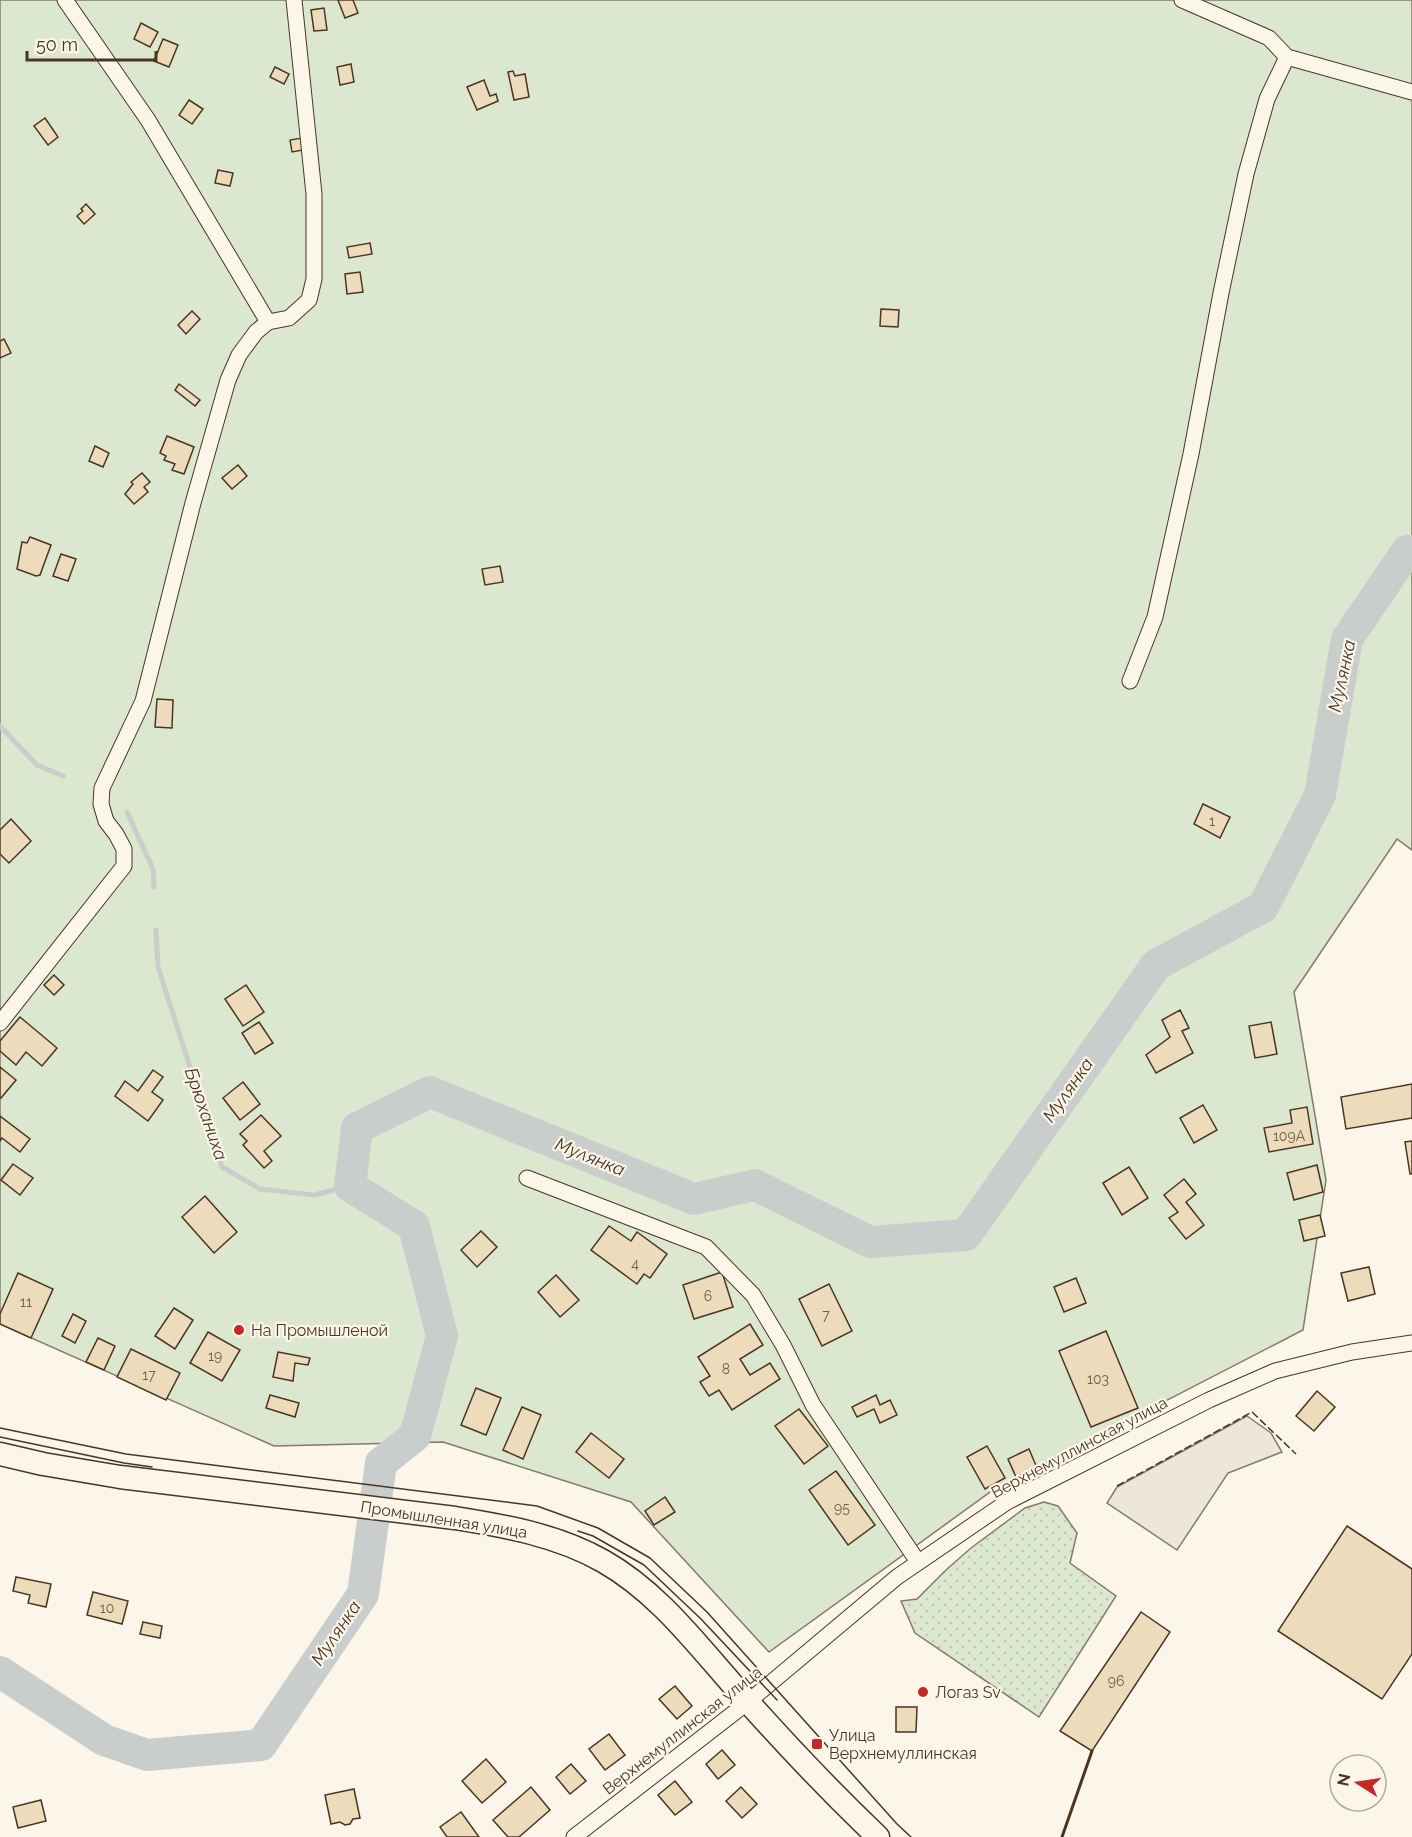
<svg xmlns="http://www.w3.org/2000/svg" width="1412" height="1837" font-family="Raleway,sans-serif">
	<style>
		.grass { fill: url(#grass-dots); stroke: #887966; stroke-width: 1.5 }
		.garden { fill: #dce7d0; stroke: #887966; stroke-width: 1.5 }
		.parking { fill: #ede7d9; stroke: #887966; stroke-width: 1.5 }
		.lines { fill: none; stroke-linecap: round; stroke-linejoin: round }
		.stream { stroke: #c9cecd; stroke-width: 5 }
		.river { stroke: #c9cecd; stroke-width: 32 }
		.building { fill: #ecdcbc; stroke: #4a3520; stroke-width: 1.5 }
		.street-casing { stroke: #4a3520; stroke-width: 17 }
		.secondary-casing { stroke: #4a3520; stroke-width: 25 }
		.street { stroke: #fbf6e9; stroke-width: 15 }
		.secondary { stroke: #fbf6e9; stroke-width: 22 }
		.tram { stroke: #4a3520; stroke-width: 1.5 }
		.fence { stroke: #4a3520; stroke-width: 1.5; stroke-dasharray: 8 3; stroke-linecap: butt }
		.wall { stroke: #4a3520; stroke-width: 3 }
		.poi-dot { fill: #c62828; stroke: #fbf6e9; stroke-width: 2 }
		.labels { text-anchor: middle; stroke-width: 4.5; stroke-linejoin: round; paint-order: stroke }
		.number-label { font-size: 14px; fill: #725f47 }
		.poi-label { font-size: 16px; fill: #4a3520; stroke: #fbf6e9; text-anchor: start }
		.street-label { font-size: 16px; fill: #4a3520; stroke: #fbf6e9 }
		.water-label { font-size: 18px; font-style: italic; fill: #4a3520; stroke: #fbf6e9 }
	</style>
	<defs>
		<pattern id="grass-dots" width="8" height="8" patternUnits="userSpaceOnUse" patternTransform="scale(1.5)"><rect width="8" height="8" fill="#dce7d0"/><path d="M2 2h.1M6 6h.1" fill="none" stroke="#bec7b2" stroke-width="1.8" stroke-linecap="round"/></pattern>
	</defs>
	<rect width="100%" height="100%" fill="#fbf6e9"/>
	<path class="grass" d="M1044 1502 1058 1506 1077 1533 1070 1563 1116 1596 1039 1717 915 1633 901 1601 917 1599 946 1570 971 1548 1025 1508Z"/>
	<path class="garden" d="M0 0H1412V850L1397 839 1294 992 1326 1180 1303 1330 993 1490 769 1652 631 1502 443 1442 274 1446 0 1324Z"/>
	<path class="parking" d="M1247 1416 1271 1433 1282 1452 1228 1473 1177 1550 1107 1503 1117 1487Z"/>
	<g class="lines">
		<g class="stream">
			<path d="M0 726 37 765 63 776"/>
			<path d="M127 812 153 869 154 887"/>
			<path d="M156 930 158 967 222 1167 260 1189 314 1195 350 1186"/>
		</g>
		<path class="river" d="M0 1672 104 1740 147 1755 261 1745 363 1594 381 1463 415 1436 442 1336 414 1226 350 1186 357 1128 430 1092 694 1199 755 1185 870 1242 966 1235 1156 965 1263 907 1320 795 1347 639 1407 551H1412"/>
	</g>
	<g class="building">
		<path d="M338 0H353L358 13 345 18Z"/>
		<path d="M324 8 327 30 314 31 311 10Z"/>
		<path d="M141 23 158 32 150 47 134 39Z"/>
		<path d="M163 39 178 45 169 67 154 61Z"/>
		<path d="M351 64 354 82 340 85 337 67Z"/>
		<path d="M275 67 289 74 284 84 270 77Z"/>
		<path d="M513 71 515 76 525 74 529 97 514 100 508 72Z"/>
		<path d="M484 80 490 96 496 94 498 101 477 110 467 87Z"/>
		<path d="M189 100 203 109 192 124 179 115Z"/>
		<path d="M45 118 58 137 48 145 34 126Z"/>
		<path d="M302 138 303 150 292 152 290 140Z"/>
		<path d="M218 170 233 173 230 186 215 183Z"/>
		<path d="M86 204 95 214 84 224 77 216 83 211 81 209Z"/>
		<path d="M370 243 372 254 349 258 347 247Z"/>
		<path d="M360 272 363 292 347 294 345 274Z"/>
		<path d="M881 309 899 310 898 327 880 326Z"/>
		<path d="M192 311 200 319 186 334 178 325Z"/>
		<path d="M4 339 11 353 0 358V341Z"/>
		<path d="M179 384 200 400 195 406 175 390Z"/>
		<path d="M167 436 194 447 184 474 172 470 175 464 164 460 166 456 160 453Z"/>
		<path d="M95 446 109 453 103 467 89 461Z"/>
		<path d="M238 465 247 476 232 489 222 478Z"/>
		<path d="M142 473 150 482 144 487 148 492 134 504 125 494 133 484 131 482Z"/>
		<path d="M30 537 51 545 40 575 36 576 17 569 22 542 27 543Z"/>
		<path d="M61 554 76 559 68 581 53 576Z"/>
		<path d="M500 566 503 582 485 585 482 569Z"/>
		<path d="M157 699 173 700 172 728 155 727Z"/>
		<path d="M1203 804 1230 817 1220 838 1194 824Z"/>
		<path d="M11 819 31 841 9 863 0 854V830Z"/>
		<path d="M54 975 64 985 54 995 44 985Z"/>
		<path d="M246 985 264 1012 243 1026 225 999Z"/>
		<path d="M1180 1010 1189 1028 1182 1031 1193 1053 1156 1073 1146 1055 1170 1037 1162 1020Z"/>
		<path d="M20 1017 57 1048 42 1066 26 1052 16 1065 0 1051V1041Z"/>
		<path d="M259 1022 273 1043 255 1054 242 1033Z"/>
		<path d="M1271 1022 1277 1054 1255 1058 1249 1026Z"/>
		<path d="M0 1067 16 1080 1 1098H0Z"/>
		<path d="M153 1070 163 1077 152 1092 163 1100 148 1121 115 1096 125 1081 138 1091Z"/>
		<path d="M243 1082 260 1104 240 1120 223 1098Z"/>
		<path d="M1412 1084V1118L1346 1129 1341 1097Z"/>
		<path d="M1203 1105 1217 1130 1194 1143 1180 1118Z"/>
		<path d="M1307 1107 1313 1144 1269 1152 1264 1128 1292 1123 1290 1110Z"/>
		<path d="M261 1115 281 1136 264 1151 272 1161 264 1168 243 1145 247 1141 240 1134Z"/>
		<path d="M0 1116 30 1139 20 1152 2 1138 0 1141Z"/>
		<path d="M1412 1141V1174H1410L1405 1142Z"/>
		<path d="M13 1164 33 1178 20 1195 1 1180Z"/>
		<path d="M1317 1165 1323 1192 1294 1200 1287 1173Z"/>
		<path d="M1129 1167 1148 1198 1122 1215 1103 1183Z"/>
		<path d="M1184 1179 1196 1194 1186 1202 1204 1225 1186 1239 1169 1218 1178 1212 1164 1195Z"/>
		<path d="M205 1196 237 1232 214 1253 182 1217Z"/>
		<path d="M1320 1215 1325 1236 1304 1241 1299 1220Z"/>
		<path d="M609 1226 631 1241 637 1232 667 1254 650 1278 644 1274 637 1284 591 1250Z"/>
		<path d="M481 1231 497 1247 477 1267 461 1250Z"/>
		<path d="M1369 1267 1375 1294 1348 1301 1341 1273Z"/>
		<path d="M722 1272 733 1307 694 1319 683 1285Z"/>
		<path d="M18 1273 53 1289 31 1338 0 1324V1314Z"/>
		<path d="M556 1275 579 1300 560 1317 538 1292Z"/>
		<path d="M1076 1278 1086 1303 1064 1312 1054 1287Z"/>
		<path d="M829 1284 852 1331 822 1346 799 1299Z"/>
		<path d="M174 1308 193 1320 175 1349 155 1336Z"/>
		<path d="M73 1314 86 1321 75 1343 62 1336Z"/>
		<path d="M750 1324 763 1345 740 1359 750 1375 770 1363 780 1379 732 1410 719 1390 709 1396 700 1382 710 1376 698 1357Z"/>
		<path d="M1106 1331 1138 1408 1091 1427 1059 1351Z"/>
		<path d="M208 1332 240 1350 222 1381 190 1363Z"/>
		<path d="M98 1338 115 1346 104 1370 86 1362Z"/>
		<path d="M131 1349 180 1373 166 1400 117 1377Z"/>
		<path d="M278 1352 310 1358 308 1365 295 1363 293 1381 273 1377Z"/>
		<path d="M476 1388 501 1398 486 1435 461 1425Z"/>
		<path d="M1317 1391 1335 1407 1314 1431 1296 1416Z"/>
		<path d="M270 1395 299 1403 295 1417 266 1408Z"/>
		<path d="M876 1395 880 1405 890 1400 897 1415 880 1423 874 1409 857 1417 852 1407Z"/>
		<path d="M522 1407 541 1415 523 1459 503 1450Z"/>
		<path d="M799 1409 828 1446 804 1464 775 1426Z"/>
		<path d="M591 1433 624 1459 609 1478 576 1452Z"/>
		<path d="M987 1446 1005 1478 985 1489 967 1457Z"/>
		<path d="M1029 1449 1037 1468 1016 1477 1008 1459Z"/>
		<path d="M836 1471 875 1525 848 1545 809 1490Z"/>
		<path d="M665 1497 675 1512 654 1525 645 1511Z"/>
		<path d="M1347 1526 1412 1569V1654L1382 1699 1278 1631Z"/>
		<path d="M16 1577 51 1584 46 1607 28 1603 30 1595 13 1591Z"/>
		<path d="M93 1592 128 1601 122 1624 87 1615Z"/>
		<path d="M1141 1612 1170 1632 1092 1751 1060 1731Z"/>
		<path d="M143 1622 162 1626 160 1638 140 1634Z"/>
		<path d="M675 1686 692 1706 677 1719 659 1699Z"/>
		<path d="M896 1707H917L916 1732H896Z"/>
		<path d="M609 1734 625 1755 605 1770 589 1749Z"/>
		<path d="M722 1750 735 1765 718 1779 706 1764Z"/>
		<path d="M486 1759 506 1782 482 1803 462 1781Z"/>
		<path d="M571 1764 586 1781 570 1794 556 1777Z"/>
		<path d="M675 1781 692 1802 675 1815 658 1795Z"/>
		<path d="M531 1787 550 1810 519 1837H508L493 1820Z"/>
		<path d="M741 1787 757 1804 742 1818 726 1801Z"/>
		<path d="M354 1789 360 1818 353 1819 350 1824 345 1825 340 1822 331 1824 325 1795Z"/>
		<path d="M41 1800 46 1821 18 1828 13 1807Z"/>
		<path d="M461 1812 479 1837H447L440 1827Z"/>
	</g>
	<g class="lines">
		<defs>
			<g id="street">
				<path d="M65 0 148 120 268 322"/>
				<path d="M1182 0 1269 38 1287 57 1412 92"/>
				<path d="M1130 681 1155 617 1191 454 1221 293 1246 174 1267 99 1287 57"/>
				<path d="M0 1023 124 866V849L116 834 106 821 101 804 102 788 143 701 193 503 228 380 239 355 256 332 268 322 289 318 309 300 314 279V194L294 0"/>
				<path d="M527 1178 706 1247 753 1295 783 1345 813 1405 918 1562"/>
				<path d="M574 1837 748 1702 897 1577 1007 1502 1209 1400 1275 1371 1352 1352 1412 1343"/>
			</g>
			<path id="secondary" d="M0 1454 43 1464 120 1477 455 1518C505 1526 557 1535 603 1561 663 1595 703 1653 749 1703 790 1749 833 1794 878 1837"/>
		</defs>
		<use href="#street" class="street-casing"/>
		<use href="#secondary" class="secondary-casing"/>
		<use href="#street" class="street"/>
		<use href="#secondary" class="secondary"/>
		<g class="tram">
			<path d="M0 1428 126 1454 537 1506 598 1528 650 1558 707 1612 897 1824 911 1837"/>
			<path d="M0 1437 124 1463 152 1467"/>
			<path d="M578 1531 593 1536 644 1565 701 1619 777 1700"/>
		</g>
		<path class="fence" d="M1117 1486 1252 1412 1296 1454"/>
		<path class="wall" d="M1062 1837 1092 1751"/>
	</g>
	<g class="poi-dot">
		<circle cx="239" cy="1330" r="6"/>
		<circle cx="923" cy="1692" r="6"/>
		<rect x="811" y="1738" width="12" height="12" rx="3"/>
	</g>
	<g class="labels">
		<g class="number-label">
			<text x="1212" y="826">1</text>
			<text x="1289" y="1141">109А</text>
			<text x="635" y="1269">4</text>
			<text x="708" y="1301">6</text>
			<text x="26" y="1307">11</text>
			<text x="826" y="1320">7</text>
			<text x="215" y="1361">19</text>
			<text x="726" y="1374">8</text>
			<text x="149" y="1380">17</text>
			<text x="1098" y="1384">103</text>
			<text x="842" y="1513">95</text>
			<text x="107" y="1613">10</text>
			<text x="1116" y="1686">96</text>
		</g>
		<g class="poi-label">
			<text x="251" y="1336">На Промышленой</text>
			<text x="935" y="1698">Логаз Sv</text>
			<text x="829" y="1741">Улица<tspan x="829" dy="18">Верхнемуллинская</tspan></text>
		</g>
		<g class="street-label">
			<text transform="translate(1079 1447) rotate(-28)" y="6">Верхнемуллинская улица</text>
			<text transform="translate(444 1519) rotate(9)" y="6">Промышленная улица</text>
			<text transform="translate(682 1730) rotate(-38)" y="6">Верхнемуллинская улица</text>
		</g>
		<g class="water-label">
			<text transform="translate(1342 676) rotate(-78)" y="6">Мулянка</text>
			<text transform="translate(1068 1090) rotate(-55)" y="6">Мулянка</text>
			<text transform="translate(206 1114) rotate(71)" y="6">Брюханиха</text>
			<text transform="translate(590 1157) rotate(22)" y="6">Мулянка</text>
			<text transform="translate(336 1633) rotate(-56)" y="6">Мулянка</text>
		</g>
	</g>
	<g transform="translate(1358 1783) rotate(282)"><circle r="28" fill="#fbf6e9" stroke="#b4a999" stroke-width="1.5"/>
	<path d="M0-4.5L10 22L0 15L-10 22Z" fill="#c62828"/>
	<text y="-9" font-size="16" font-weight="bold" text-anchor="middle" fill="#4a3520">N</text>
	</g>
	<path d="M27 51v9h129v-9" fill="none" stroke="#4a3520" stroke-width="3"/>
	<text x="36" y="51" font-size="18" fill="#4a3520" stroke="#fbf6e9" stroke-width="4.5" paint-order="stroke">50 m</text>
</svg>
